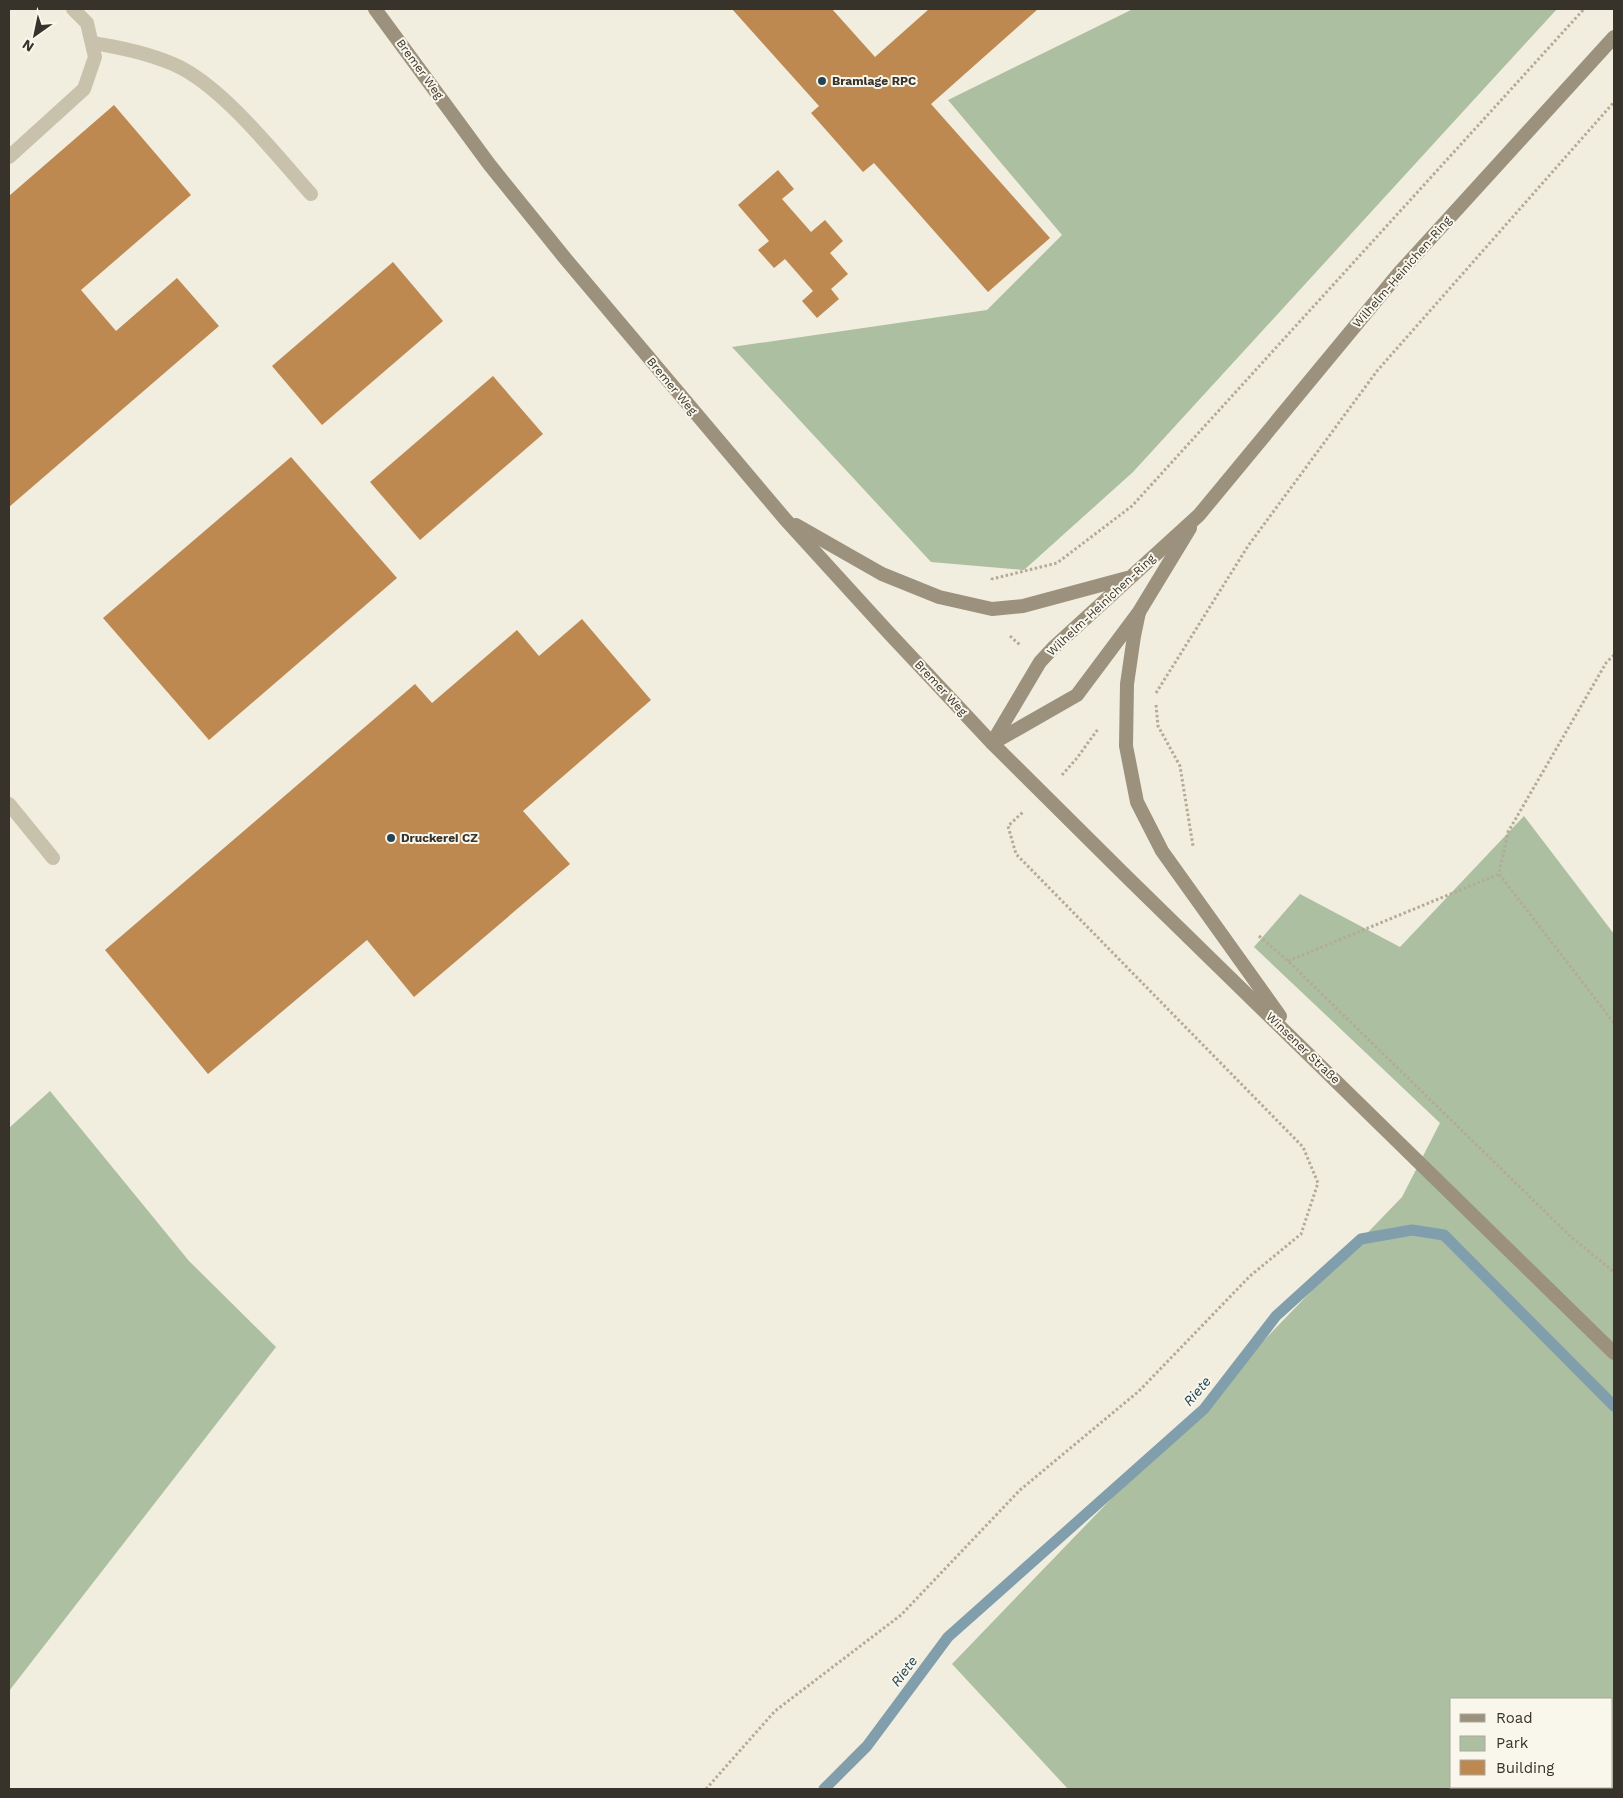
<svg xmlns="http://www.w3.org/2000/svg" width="1623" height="1798" font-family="'Work Sans',sans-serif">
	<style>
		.green { fill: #acbfa0; fill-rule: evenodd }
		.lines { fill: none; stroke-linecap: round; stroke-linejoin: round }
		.stream { stroke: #809eac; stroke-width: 11 }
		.building { fill: #bd8950 }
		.path { stroke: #b4ab96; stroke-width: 3; stroke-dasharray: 2.5 2.5; stroke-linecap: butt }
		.service { stroke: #c8c1ab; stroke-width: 14 }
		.minor { stroke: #c8c1ab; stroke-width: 14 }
		.secondary { stroke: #9c917d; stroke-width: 14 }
		.poi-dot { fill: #224456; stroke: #f9f6eb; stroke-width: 2 }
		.labels { text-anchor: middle; stroke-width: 4; stroke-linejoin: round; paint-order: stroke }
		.street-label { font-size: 12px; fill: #37322a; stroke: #f9f6eb }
		.poi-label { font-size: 12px; font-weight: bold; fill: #37322a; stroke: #f9f6eb; text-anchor: start }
		.water-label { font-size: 14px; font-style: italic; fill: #224456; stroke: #f9f6eb }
	</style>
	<rect width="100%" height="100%" fill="#f1eddf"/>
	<g class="green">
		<path d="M1133 9H1557L1133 472 1024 570 931 562 732 347 987 310 1062 235 948 100Z"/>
		<path d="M1524 816 1614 934V1789H1068L952 1664 1402 1197 1440 1123 1254 947 1300 894 1400 947ZM1452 1699H1612V1787H1452Z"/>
		<path d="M50 1091 189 1261 276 1347 9 1691V1128Z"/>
	</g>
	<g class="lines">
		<path class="stream" d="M824 1789 867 1746 948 1637 1204 1409 1276 1316 1361 1239 1412 1230 1444 1235 1614 1406"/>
	</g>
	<g class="building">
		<path d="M732 9H832L875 57 929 9H1038L931 104 1050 238 988 292 874 163 863 172 811 113 819 106Z"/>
		<path d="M114 105 191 195 81 290 116 331 177 278 219 326 9 507V196Z"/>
		<path d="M778 170 794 189 782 199 811 232 825 220 843 241 830 253 848 274 831 289 839 299 817 318 802 301 813 291 785 259 774 268 758 250 769 241 738 205Z"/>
		<path d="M393 262 443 321 322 425 272 366Z"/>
		<path d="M493 376 543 434 420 540 370 482Z"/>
		<path d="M291 457 397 578 209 740 103 618Z"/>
		<path d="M582 619 651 700 523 811 570 864 414 997 367 940 208 1074 105 950 415 684 432 703 517 630 539 656Z"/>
	</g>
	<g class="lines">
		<g class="path">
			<path d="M992 580V579L1057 563 1132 506 1584 9"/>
			<path d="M1010 636 1020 645"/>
			<path d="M1614 655 1606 663 1508 832 1499 874 1614 1023"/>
			<path d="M1156 693 1248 546 1377 371 1614 102"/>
			<path d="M1156 705 1158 726 1180 766 1193 846"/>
			<path d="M1062 775 1077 758 1098 729"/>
			<path d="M1259 936 1288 961 1571 1237 1614 1272"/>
			<path d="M1288 961 1499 874"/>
			<path d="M706 1789 775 1711 901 1615 1020 1490 1139 1391 1250 1276 1301 1234 1318 1183 1303 1147 1016 854 1008 826 1023 812"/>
		</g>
		<g class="service">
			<path d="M92 43C119 47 147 53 173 64 221 84 276 155 311 194"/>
			<path d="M9 157 84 89 95 57 87 23 73 9"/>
		</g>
		<path class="minor" d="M9 804 53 858"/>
		<g class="secondary">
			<path d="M375 9 489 164 564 257 785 519 888 632 992 743 1129 879 1614 1353"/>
			<path d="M796 525 882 574 939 597 992 609 1023 606 1127 578"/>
			<path d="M1139 612 1134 636 1127 684 1126 746 1137 802 1162 851 1280 1016"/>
			<path d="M992 743 1040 662 1053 648 1199 515 1399 273 1614 37"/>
			<path d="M993 743 1077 695 1139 612 1190 528"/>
		</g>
	</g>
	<g class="poi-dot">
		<circle cx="822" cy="81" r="5"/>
		<circle cx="391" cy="838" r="5"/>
	</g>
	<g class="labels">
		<g class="street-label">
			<text transform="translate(420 69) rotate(54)" y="4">Bremer Weg</text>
			<text transform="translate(1402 272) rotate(-49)" y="4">Wilhelm-Heinichen-Ring</text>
			<text transform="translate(672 386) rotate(50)" y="4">Bremer Weg</text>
			<text transform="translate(1101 605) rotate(-43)" y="4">Wilhelm-Heinichen-Ring</text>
			<text transform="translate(941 688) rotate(47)" y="4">Bremer Weg</text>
			<text transform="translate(1303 1048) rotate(44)" y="4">Winsener Straße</text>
		</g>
		<g class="poi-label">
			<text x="832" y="85">Bramlage RPC</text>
			<text x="401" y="842">Druckerei CZ</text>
		</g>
		<g class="water-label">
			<text transform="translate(1197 1391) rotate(-49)" y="5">Riete</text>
			<text transform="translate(904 1671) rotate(-53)" y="5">Riete</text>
		</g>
	</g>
	<rect width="1623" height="1798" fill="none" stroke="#37322a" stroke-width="20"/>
	<rect x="1450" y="1698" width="162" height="90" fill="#f9f6eb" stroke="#aba89e"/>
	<rect x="1460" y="1714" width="25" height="8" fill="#9c917d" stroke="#aba89e"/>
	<text x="1496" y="1723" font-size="15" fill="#37322a">Road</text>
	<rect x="1460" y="1736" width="25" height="15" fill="#acbfa0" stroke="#aba89e"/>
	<text x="1496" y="1748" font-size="15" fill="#37322a">Park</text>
	<rect x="1460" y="1760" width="25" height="15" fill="#bd8950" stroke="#aba89e"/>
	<text x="1496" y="1773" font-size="15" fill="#37322a">Building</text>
	<g transform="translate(35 35) rotate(213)" stroke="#f9f6eb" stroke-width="4" paint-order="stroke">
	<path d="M0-4L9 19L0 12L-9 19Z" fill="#37322a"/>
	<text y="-8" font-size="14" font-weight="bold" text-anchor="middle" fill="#37322a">N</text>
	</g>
</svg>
